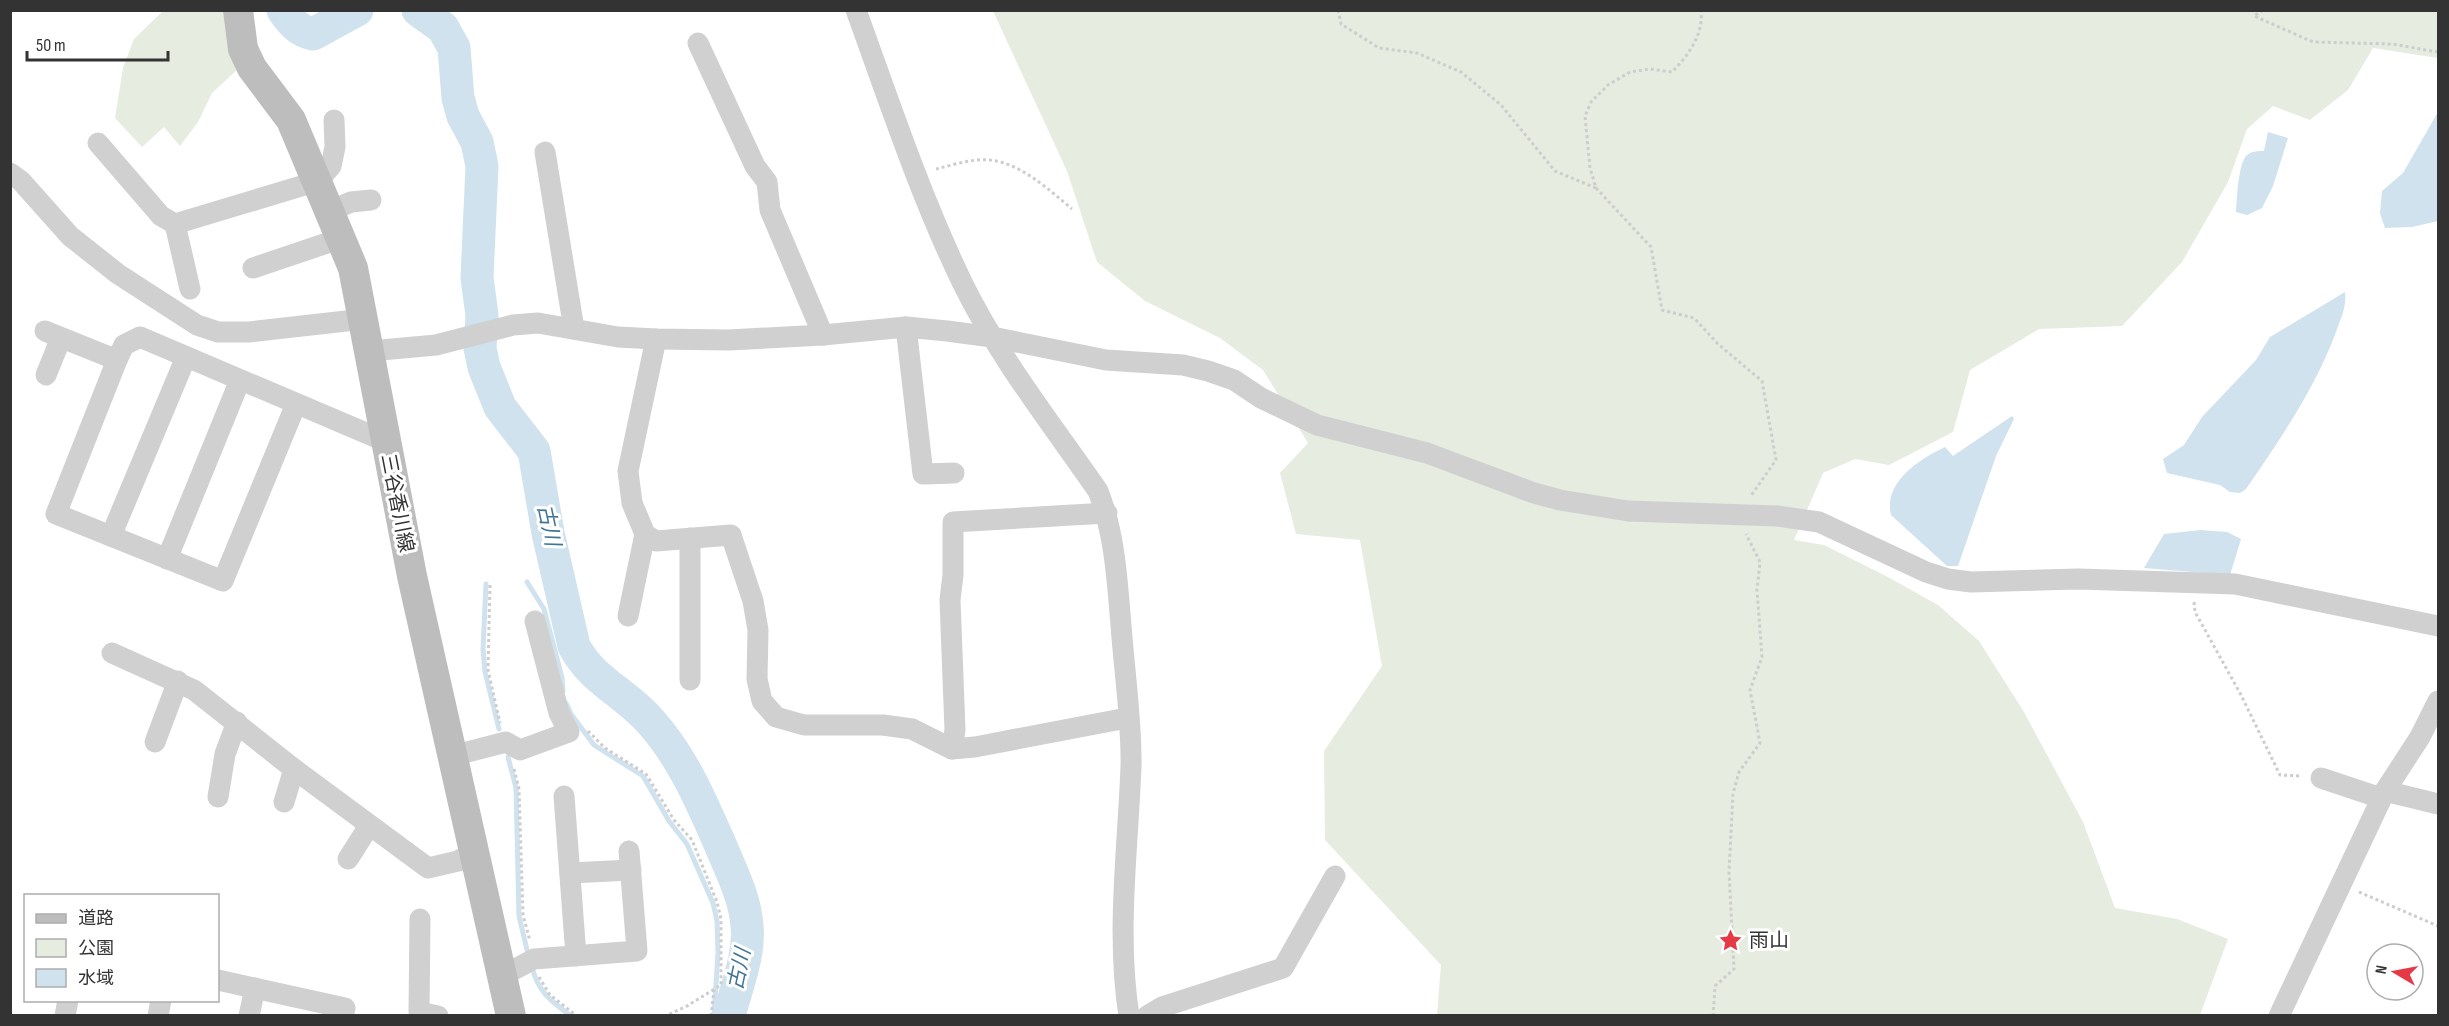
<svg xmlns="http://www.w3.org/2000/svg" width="2449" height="1026" font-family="'Sofia Sans Condensed','Noto Sans JP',sans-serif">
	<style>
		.green { fill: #e6ecdf }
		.water { fill: #cfe2ee }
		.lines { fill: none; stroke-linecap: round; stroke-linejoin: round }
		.stream { stroke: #cfe2ee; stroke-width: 5 }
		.river { stroke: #cfe2ee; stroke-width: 33 }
		.path { stroke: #cdcdcd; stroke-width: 3; stroke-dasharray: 3 3; stroke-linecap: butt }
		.street { stroke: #d0d0d0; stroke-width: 21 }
		.secondary { stroke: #bdbdbd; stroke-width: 30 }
		.labels { text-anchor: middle; stroke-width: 6; stroke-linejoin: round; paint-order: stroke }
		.street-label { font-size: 20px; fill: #333; stroke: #fff }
		.poi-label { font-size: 20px; fill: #333; stroke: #fff; text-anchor: start }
		.water-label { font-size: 21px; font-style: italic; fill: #3f7597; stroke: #fff }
	</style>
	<rect width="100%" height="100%" fill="#fff"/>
	<g class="green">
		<path d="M163 11H230L239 68 212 93 198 122 180 146 164 127 142 147 115 118 123 68 134 39Z"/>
		<path d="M993 11H2438V58L2373 48 2348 90 2310 120 2273 106 2247 129 2228 182 2182 262 2122 326 2039 329 1970 370 1953 432 1889 465 1855 459 1823 473 1794 540 1824 545 1886 576 1938 605 1979 641 2024 712 2083 822 2115 908 2177 919 2228 939 2200 1015H1437L1441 965 1325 840 1324 751 1382 666 1360 540 1296 534 1280 473 1308 443 1263 370 1220 338 1145 301 1097 262 1067 171Z"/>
	</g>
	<g class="water">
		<path d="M2438 112V221L2412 227 2385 228 2380 213 2382 191 2403 173Z"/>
		<path d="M2268 132 2288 138 2273 186 2262 208 2247 215 2236 212C2237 199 2238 166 2246 156 2251 151 2258 151 2264 151Z"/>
		<path d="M2345 292C2347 306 2341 318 2336 332 2315 389 2280 439 2246 489L2240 493 2230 492 2220 485 2167 473 2163 459 2184 445 2202 417 2256 360 2270 337Z"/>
		<path d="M2012 416 2014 419 1996 456 1958 566H1947L1891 515C1883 482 1920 459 1945 447L1953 456Z"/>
		<path d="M2201 530 2227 532 2241 539 2230 575 2144 568 2164 534Z"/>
	</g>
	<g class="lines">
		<g class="stream">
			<path d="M527 582 544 609 562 678 563 691"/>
			<path d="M486 584 483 649 485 672 499 729"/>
			<path d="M566 703 571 714 594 745 643 776 669 821 687 844 713 903 717 921 718 953 714 1016"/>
			<path d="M508 757 516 788 519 916 527 950"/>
			<path d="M532 967C538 992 551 1001 571 1016"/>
		</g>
		<g class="river">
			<path d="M283 10C292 23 299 31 313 34L357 10"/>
			<path d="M418 10 443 28 454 48 458 98 463 116 477 142 482 166 477 278 482 315 480 348 484 367 500 407 534 451 548 533 574 646C592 681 625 692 651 722 683 758 701 801 720 844 731 871 745 897 747 926 750 955 736 988 729 1016"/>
		</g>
		<g class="path">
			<path d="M1338 10 1341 24 1379 48 1417 53 1461 72 1501 105 1555 171 1596 188 1590 168 1585 116 1591 102 1608 85 1630 72 1650 69 1672 72C1688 56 1704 34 1701 10"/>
			<path d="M2263 10 2254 16 2313 42 2392 44 2438 52"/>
			<path d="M936 169C949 166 964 161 978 160 1013 156 1047 188 1072 209"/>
			<path d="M1596 188 1651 247 1662 310 1694 318 1718 344 1762 381 1776 460 1750 497"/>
			<path d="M490 585 488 670 500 723"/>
			<path d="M2194 602 2195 612 2240 693 2280 775 2301 776"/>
			<path d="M588 731 605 748 646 774 674 820 692 840 717 902 721 919V985L687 1006 665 1016"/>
			<path d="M514 769 519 789 523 915 530 941"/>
			<path d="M2359 892 2438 926"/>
			<path d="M539 977 550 995 577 1016"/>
			<path d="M711 1016 714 990"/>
			<path d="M1713 1016 1715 986 1734 969 1729 872 1733 794 1739 772 1760 743 1750 690 1762 657 1757 590 1760 562 1746 534"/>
		</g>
		<g class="street">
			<path d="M856 10C889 101 920 195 962 282 998 356 1051 423 1098 491 1115 534 1117 579 1121 625 1124 669 1132 722 1131 766 1128 849 1116 933 1129 1016"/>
			<path d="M698 43 755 166 767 182 770 210 823 335"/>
			<path d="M98 143 161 216 175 224 318 181 331 166 335 147 334 120"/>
			<path d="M545 152 574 329"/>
			<path d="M10 173 21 181 70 236 118 274 197 325 218 332H249L364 319"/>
			<path d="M330 211 351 202 371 200"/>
			<path d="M175 224 190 289"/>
			<path d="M253 268 342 238"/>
			<path d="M906 327 923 474 954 473"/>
			<path d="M45 331 117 360"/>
			<path d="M656 339 628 471 632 503 645 534 656 541 731 535 753 601 758 630 757 679 762 701 776 717 804 725H883L912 729 952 749 975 747 1127 718"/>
			<path d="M370 351 436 345 513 325 538 323 618 337 656 339 729 340 823 335 906 327 947 331 992 337 1106 360 1183 365 1208 371 1234 380 1261 398 1317 425 1427 453 1534 493 1560 500 1628 511 1777 516 1819 522 1926 572 1948 579 1971 582 2078 579 2235 584 2438 626"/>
			<path d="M46 375 61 338"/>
			<path d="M296 404 223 581 56 514 117 360 124 345 140 337 387 442"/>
			<path d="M111 536 186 357"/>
			<path d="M690 538V680"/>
			<path d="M167 559 240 380"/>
			<path d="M628 616 645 534"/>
			<path d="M112 653 194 690 294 769 428 868 458 861 474 852"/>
			<path d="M155 742 178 681"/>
			<path d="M952 749 955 730 950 600 953 575V522L1107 513"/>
			<path d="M452 756 506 742 520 750 569 732 559 713 535 621"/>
			<path d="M2321 778 2381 798"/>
			<path d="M2385 791 2438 804"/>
			<path d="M564 796 576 956"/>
			<path d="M218 797 225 754 237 722"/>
			<path d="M284 802 294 769"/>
			<path d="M348 859 369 826"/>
			<path d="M570 873 631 870"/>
			<path d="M420 919 419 1012 438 1016"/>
			<path d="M502 976 534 959 637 951 629 851"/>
			<path d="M218 980 345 1008 343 1016"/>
			<path d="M65 1016 68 1000"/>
			<path d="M158 1016 161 1000"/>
			<path d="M249 1016 255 988"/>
			<path d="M1147 1016 1162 1007 1283 968 1335 876"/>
			<path d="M2279 1016 2385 791 2420 737 2438 701"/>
		</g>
		<path class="secondary" d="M238 10 243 49 252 68 291 120 353 268 412 576 511 1016"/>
	</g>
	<defs>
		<symbol id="sight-bare" viewBox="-9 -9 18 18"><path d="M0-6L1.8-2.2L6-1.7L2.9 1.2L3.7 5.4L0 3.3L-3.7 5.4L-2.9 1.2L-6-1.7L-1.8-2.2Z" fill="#e63946" stroke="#fff" stroke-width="2.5" paint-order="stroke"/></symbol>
	</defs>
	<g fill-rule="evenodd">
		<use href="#sight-bare" x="1714" y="924" width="33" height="33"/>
	</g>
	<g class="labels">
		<g class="street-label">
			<text transform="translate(398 503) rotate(79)" y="7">三谷香川線</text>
		</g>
		<g class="poi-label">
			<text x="1749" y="947">雨山</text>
		</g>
		<g class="water-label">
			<text transform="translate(549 525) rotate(78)" y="7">古川</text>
			<text transform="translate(739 969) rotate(-78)" y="7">古川</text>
		</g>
	</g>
	<rect width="2449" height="1026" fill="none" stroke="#333333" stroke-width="24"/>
	<rect x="24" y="894" width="195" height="108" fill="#ffffff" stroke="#adadad" stroke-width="1.5"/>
	<rect x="36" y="914" width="30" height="9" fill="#bdbdbd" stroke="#adadad" stroke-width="1.5"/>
	<text x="78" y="924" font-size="18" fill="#333333">道路</text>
	<rect x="36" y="939" width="30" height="18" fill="#e6ecdf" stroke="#adadad" stroke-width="1.5"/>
	<text x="78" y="954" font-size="18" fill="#333333">公園</text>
	<rect x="36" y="969" width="30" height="18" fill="#cfe2ee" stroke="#adadad" stroke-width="1.5"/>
	<text x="78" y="984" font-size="18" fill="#333333">水域</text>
	<g transform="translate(2395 972) rotate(280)"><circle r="28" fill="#ffffff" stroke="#adadad" stroke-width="1.5"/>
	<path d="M0-4.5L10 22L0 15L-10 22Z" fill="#e63946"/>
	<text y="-9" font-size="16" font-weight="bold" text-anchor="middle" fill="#333333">N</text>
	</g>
	<path d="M27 51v9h141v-9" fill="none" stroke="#333333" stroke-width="3"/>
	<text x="36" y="51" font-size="18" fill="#333333" stroke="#ffffff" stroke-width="4.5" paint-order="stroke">50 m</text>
</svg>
